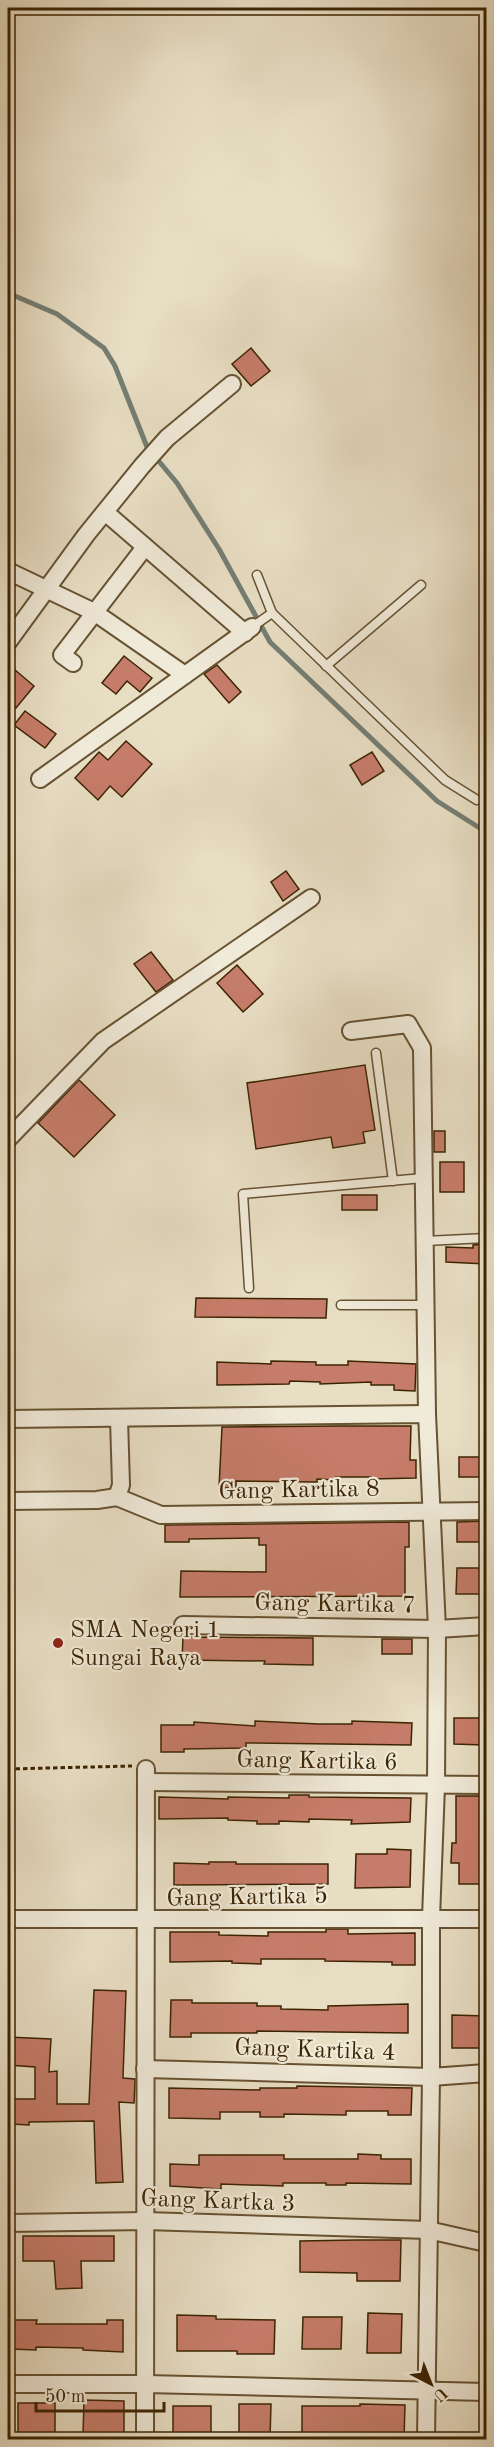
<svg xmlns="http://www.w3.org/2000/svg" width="494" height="2447" font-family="'Old Standard TT',serif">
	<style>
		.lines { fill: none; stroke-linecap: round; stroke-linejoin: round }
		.stream { stroke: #757e73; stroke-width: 5 }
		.building { fill: #c67c6a; stroke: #3c2402; stroke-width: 1.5 }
		.service-casing { stroke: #675232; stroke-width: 11 }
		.minor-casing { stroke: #675232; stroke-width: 20 }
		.path { stroke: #3c2402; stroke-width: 3; stroke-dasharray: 4.5 3; stroke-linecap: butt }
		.service { stroke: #f0ead9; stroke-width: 8 }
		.minor { stroke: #f0ead9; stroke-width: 16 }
		.poi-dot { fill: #8f2418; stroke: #f0ead9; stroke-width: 2 }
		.labels { text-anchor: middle; stroke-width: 4.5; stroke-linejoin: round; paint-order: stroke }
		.street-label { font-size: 24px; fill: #3c2402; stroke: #f0ead9 }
		.poi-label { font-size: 24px; fill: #3c2402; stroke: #f0ead9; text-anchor: start }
	</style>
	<rect width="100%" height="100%" fill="#e8dec4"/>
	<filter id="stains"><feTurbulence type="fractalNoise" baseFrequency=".00333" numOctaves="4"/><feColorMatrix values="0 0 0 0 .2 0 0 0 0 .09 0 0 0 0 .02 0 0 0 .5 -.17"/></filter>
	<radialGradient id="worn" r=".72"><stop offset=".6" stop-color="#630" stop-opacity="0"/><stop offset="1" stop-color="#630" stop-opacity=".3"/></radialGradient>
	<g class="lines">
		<path class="stream" d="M8 293 57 314 104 348 115 366 147 447 177 483 219 549 270 642 437 801 486 832"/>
	</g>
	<g class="building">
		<path d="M251 348 270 371 251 386 232 364Z"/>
		<path d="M124 656 152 678 140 692 127 681 116 694 102 683Z"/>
		<path d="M8 664 34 686 16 708 8 701Z"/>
		<path d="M217 665 241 692 229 703 204 674Z"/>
		<path d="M25 711 56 734 45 748 14 725Z"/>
		<path d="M126 741 152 764 122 797 110 786 98 800 75 778 99 752 108 760Z"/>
		<path d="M372 752 384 771 362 785 350 765Z"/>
		<path d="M286 871 299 889 283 901 271 882Z"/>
		<path d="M151 952 173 980 156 992 134 964Z"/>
		<path d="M237 965 263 994 243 1012 217 983Z"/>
		<path d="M365 1065 375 1130 363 1132 365 1143 333 1148 331 1137 256 1149 247 1083Z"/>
		<path d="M79 1080 115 1115 74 1157 38 1123Z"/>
		<rect x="434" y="1131" width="11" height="21"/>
		<rect x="440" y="1162" width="24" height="30"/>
		<rect x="342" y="1195" width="35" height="15"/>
		<path d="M486 1244V1264L446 1262V1247L473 1248V1245Z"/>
		<path d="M196 1298 327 1299 326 1318 195 1317Z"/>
		<path d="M271 1361 316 1362V1365H348V1361L416 1364 415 1391 394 1390V1385H371V1382L320 1384V1382L290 1381 289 1384 217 1385V1362L271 1364Z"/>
		<path d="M337 1426H411L410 1460H416V1478L371 1479V1477H336V1480L317 1479V1482L236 1481V1488H219L222 1427Z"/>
		<rect x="459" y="1457" width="27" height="20"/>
		<path d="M486 1521V1542H457V1522Z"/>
		<path d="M409 1522V1547H405V1596L180 1597 181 1571 266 1572V1545H259V1538L189 1539V1542H165V1525Z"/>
		<path d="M457 1568H486V1594H456Z"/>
		<path d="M183 1637 313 1638V1665L264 1664 265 1661 182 1660Z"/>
		<rect x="382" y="1639" width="30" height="15"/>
		<path d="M454 1718H485L484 1745 454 1744Z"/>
		<path d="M255 1721 319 1724H352V1721L412 1723 411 1745 246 1743V1748L184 1749V1752H161V1725H194V1722L255 1726Z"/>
		<path d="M289 1795H309V1797L411 1798 410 1822 351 1824 352 1820 309 1819V1822L279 1821V1824H257V1821L228 1820V1818L159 1819V1797L228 1799V1797L289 1798Z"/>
		<path d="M456 1796H486L485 1825H483L484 1884H459V1863H451L452 1843H456Z"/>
		<path d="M387 1849 411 1850 410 1887 355 1888 356 1854H387Z"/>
		<path d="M209 1862H236V1864H328V1884L174 1885V1863L209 1864Z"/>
		<path d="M326 1929H348V1934L415 1933V1965H392V1962L325 1961V1959H261V1964L232 1963V1961L170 1962V1932H219V1935L268 1936V1932H326Z"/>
		<path d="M94 1990 126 1991 123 2078 135 2079V2083L134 2103 119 2102 123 2182 96 2183 94 2121 29 2122V2125L11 2124V2099H35V2067L8 2065V2037L51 2039 49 2072 57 2071V2104H89Z"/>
		<path d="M171 2000H192V2003H257V2006H281V2009L328 2010V2006L408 2004V2033L257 2031V2033H191V2037H170Z"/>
		<path d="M452 2015 486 2016V2048H452Z"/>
		<path d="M297 2086 412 2088 411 2115H388V2111H346V2115L284 2114V2117H260V2112H220V2119L169 2118V2088L260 2090V2088H297Z"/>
		<path d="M358 2154 381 2155V2159H411V2184L346 2183V2185H326V2183H283V2186L221 2184V2189L170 2186V2164L199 2165V2155H284V2159H358Z"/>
		<path d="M23 2236H114V2261H81L82 2288 56 2289 54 2261H23Z"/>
		<path d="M357 2240H401L400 2281H357V2273L300 2272V2241Z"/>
		<path d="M368 2313 402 2314 401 2353H367Z"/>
		<path d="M177 2315 216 2316V2319L275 2320 274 2354H237V2351H177Z"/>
		<path d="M303 2317H342L341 2349H302Z"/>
		<path d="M12 2320H37L36 2324H107V2320H123V2352L83 2350V2348L36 2347V2350L11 2349Z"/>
		<path d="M84 2400 124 2401V2435H83Z"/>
		<rect x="18" y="2403" width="37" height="30"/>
		<path d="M239 2404H271L270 2439H239Z"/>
		<path d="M360 2404 405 2405 404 2439H302V2406H360Z"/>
		<path d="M173 2406H211V2434L173 2433Z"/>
	</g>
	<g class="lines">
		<defs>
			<g id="service">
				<path d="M257 575 272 613 445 780 477 800"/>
				<path d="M252 627 272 613"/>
				<path d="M326 666 421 585"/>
				<path d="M376 1053 393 1181"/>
				<path d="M425 1241 486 1238"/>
				<path d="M249 1288 243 1194 423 1178"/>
				<path d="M341 1305H426"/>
			</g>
			<g id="minor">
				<path d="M105 512 245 633"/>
				<path d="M8 571 94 612 185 675"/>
				<path d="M8 642 86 535 142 466 167 438 232 384"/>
				<path d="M73 663 62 655 145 547"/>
				<path d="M40 779 252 627"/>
				<path d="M351 1031 408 1024 422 1048 427 1414"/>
				<path d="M8 1139 103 1041 311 898"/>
				<path d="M8 1419 427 1414 437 1629 436 1786 431 1918V2077L426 2440"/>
				<path d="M117 1497 161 1515 486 1511"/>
				<path d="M8 1501 97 1500 117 1497 121 1485 119 1419"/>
				<path d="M183 1625 437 1629 486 1626"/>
				<path d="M146 1782 486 1785"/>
				<path d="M8 1919H486"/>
				<path d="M145 2069 431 2077 486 2073"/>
				<path d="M8 2223 146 2221 428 2230 486 2243"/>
				<path d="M8 2384H145L486 2392"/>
				<path d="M145 2440 146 1769"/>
			</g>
		</defs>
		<use href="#service" class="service-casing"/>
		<use href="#minor" class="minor-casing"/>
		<path class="path" d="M8 1769 132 1766"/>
		<use href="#service" class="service"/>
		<use href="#minor" class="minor"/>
	</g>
	<circle class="poi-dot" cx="58" cy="1643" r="6"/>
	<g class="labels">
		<g class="street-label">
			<text transform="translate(299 1489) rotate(-1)" y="8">Gang Kartika 8</text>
			<text transform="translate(335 1603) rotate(1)" y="8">Gang Kartika 7</text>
			<text transform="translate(317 1760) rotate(1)" y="8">Gang Kartika 6</text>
			<text transform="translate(247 1896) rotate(-1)" y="8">Gang Kartika 5</text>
			<text transform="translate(315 2049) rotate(2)" y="8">Gang Kartika 4</text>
			<text transform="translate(218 2200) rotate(2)" y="8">Gang Kartka 3</text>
		</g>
		<g class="poi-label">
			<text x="70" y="1637">SMA Negeri 1<tspan x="70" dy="28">Sungai Raya</tspan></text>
		</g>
	</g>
	<rect width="494" height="2447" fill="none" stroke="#e8dec4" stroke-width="30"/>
	<rect x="9" y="9" width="476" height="2429" fill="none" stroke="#3c2402" stroke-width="3"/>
	<rect x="15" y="15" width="464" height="2417" fill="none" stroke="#3c2402" stroke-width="1.5"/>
	<g transform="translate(431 2384) rotate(138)" stroke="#f0ead9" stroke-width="4.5" paint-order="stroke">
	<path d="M0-4.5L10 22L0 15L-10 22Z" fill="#3c2402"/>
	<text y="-9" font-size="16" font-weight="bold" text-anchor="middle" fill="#3c2402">U</text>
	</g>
	<path d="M36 2402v9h128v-9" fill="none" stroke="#3c2402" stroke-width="3"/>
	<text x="45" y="2402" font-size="18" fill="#3c2402" stroke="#f0ead9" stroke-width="4.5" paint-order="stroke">50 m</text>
	<rect width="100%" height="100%" filter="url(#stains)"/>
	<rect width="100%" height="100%" fill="url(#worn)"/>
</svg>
